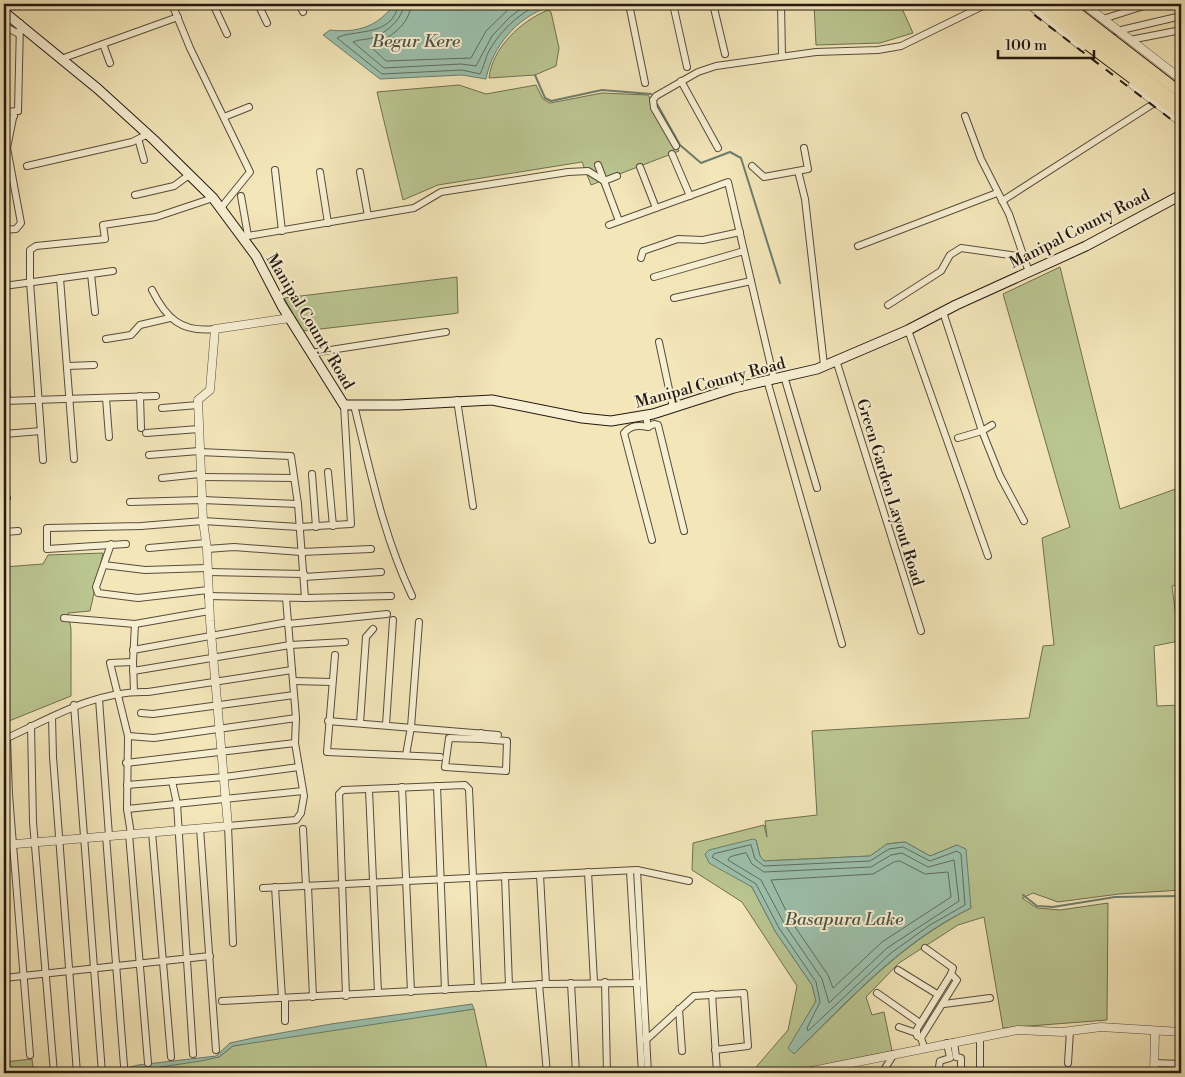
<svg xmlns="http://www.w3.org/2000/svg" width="1185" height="1077" font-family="'Libre Bodoni',serif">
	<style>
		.green { fill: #bac590; stroke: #6e6f50; fill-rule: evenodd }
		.water { fill: #9cc0ac; stroke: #6c7d6e }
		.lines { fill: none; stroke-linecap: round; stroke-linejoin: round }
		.shore { stroke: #606c5e; stroke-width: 1 }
		.stream { stroke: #6c7d6e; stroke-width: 2 }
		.minor-casing { stroke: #574c3b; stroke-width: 8 }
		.tertiary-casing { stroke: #574c3b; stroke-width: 9 }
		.secondary-casing { stroke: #231911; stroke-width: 11 }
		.trunk-casing { stroke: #231911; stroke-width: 12 }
		.motorway-casing { stroke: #231911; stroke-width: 13 }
		.minor { stroke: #f7efd2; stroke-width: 6 }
		.tertiary { stroke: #f7efd2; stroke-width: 8 }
		.secondary { stroke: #f7efd2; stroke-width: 9 }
		.trunk { stroke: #f3e6b9; stroke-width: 10 }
		.motorway { stroke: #f3e6b9; stroke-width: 11 }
		.rail { stroke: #231911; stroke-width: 2; stroke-dasharray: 9 9; stroke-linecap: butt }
		.labels { text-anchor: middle; stroke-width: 4; stroke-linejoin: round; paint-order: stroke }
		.street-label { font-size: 16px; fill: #231911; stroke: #f7efd2 }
		.water-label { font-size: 18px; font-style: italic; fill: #4d5347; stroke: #f7efd2 }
	</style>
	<rect width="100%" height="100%" fill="#f3e6b9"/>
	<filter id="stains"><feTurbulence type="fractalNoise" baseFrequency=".004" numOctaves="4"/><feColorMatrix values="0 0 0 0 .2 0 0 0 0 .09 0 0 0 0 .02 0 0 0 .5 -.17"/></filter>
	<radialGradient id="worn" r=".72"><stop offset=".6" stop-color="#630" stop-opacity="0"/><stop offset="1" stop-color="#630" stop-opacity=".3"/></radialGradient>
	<g class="green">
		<path d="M814 4H900L913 33 880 43 816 45Z"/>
		<path d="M548 10 551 12 559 48 556 66 535 75 489 78C492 48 521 21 548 10Z"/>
		<path d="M459 85 486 94 536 85 543 99 550 103 602 93 648 95 679 151 591 185 582 162 438 185 403 200 377 92Z"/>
		<path d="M1060 267 1120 509 1181 487V584L1172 586 1179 641 1154 646 1157 706 1181 705V890L1119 894 1058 902 1033 893 1022 898 1037 908 1060 910 1108 903 1107 1020 1003 1028 984 917 958 925 899 963 866 997 872 1015 884 1012 892 1051 794 1071 751 1073 788 1030 797 986 742 902 692 870 693 843 764 825 767 837 765 821 817 815 812 731 1029 718 1043 646 1054 645 1042 538 1070 527 1003 294ZM756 840 760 856 764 861 870 856 887 844 905 842 930 856 957 845 971 908C899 944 851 999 794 1054L789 1048 816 1001 812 985 775 931 752 887 740 879Z"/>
		<path d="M457 277 458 313 451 314 303 331 284 298Z"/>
		<path d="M103 553 90 611 68 613 71 629V696L4 723V567L43 564 48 555Z"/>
		<path d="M474 1009 488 1073H120L219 1057 233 1046 281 1037Z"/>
		<path d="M32 1059 34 1073H4V1062Z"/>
	</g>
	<g class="water">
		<path d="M394 4H547L549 7C517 17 492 47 486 79L462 75 380 79 323 35 330 30C357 33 378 27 394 4Z"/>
		<path d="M753 839 756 840 760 856 764 861 870 856 887 844 905 842 930 856 957 845 966 849 971 908C900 942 849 1000 794 1054L788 1048 816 1001 812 985 775 931 752 887 709 863 705 854 709 850Z"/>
		<path d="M472 1004 474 1009 233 1046 219 1057 201 1061 120 1073H106L138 1065 216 1056 230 1043 253 1038 331 1024Z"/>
	</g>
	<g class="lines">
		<g class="shore">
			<path d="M398 4C394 38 351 29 337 38L382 74 462 70 480 74C483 68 485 61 487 55 497 34 519 12 541 4"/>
			<path d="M404 4C403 19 386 33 372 38 366 40 359 39 353 42L384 68 461 64 476 66 492 36 510 17 527 4"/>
			<path d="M411 4C410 26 388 38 371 47L386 61 471 58 486 31 514 4"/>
			<path d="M751 845 755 859 764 866 870 861 889 849 903 847 930 861 957 851 961 854 965 905 930 925 891 953 808 1031 807 1028 820 1002 816 982 779 928 756 884 712 857 714 854Z"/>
			<path d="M746 853 752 864 764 872 871 867 891 855 902 853 928 867 954 860 959 901 887 948 829 1003 822 979 785 925 761 880 728 860 730 857Z"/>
			<path d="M900 861 925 874 948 872 951 897 882 942 833 988 828 975 791 921 771 880 873 874 894 862Z"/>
		</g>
		<g class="stream">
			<path d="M535 75 545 98 551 101 602 90 651 94"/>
			<path d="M657 104 680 145 701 163 730 152 741 158 780 283"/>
			<path d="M1023 895 1037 906 1053 907 1115 897 1181 896"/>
		</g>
		<defs>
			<g id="minor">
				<path d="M172 4 190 48 250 172 220 209"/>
				<path d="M213 4 227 34"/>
				<path d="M258 4 267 23"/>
				<path d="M299 4 303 12"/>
				<path d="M629 4 645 83"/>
				<path d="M673 4 687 67"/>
				<path d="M713 4 725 54"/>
				<path d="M781 4 782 56"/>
				<path d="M1103 19 1150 4"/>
				<path d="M4 26 19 34"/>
				<path d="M1117 31 1181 16"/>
				<path d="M1130 40 1181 30"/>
				<path d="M103 44 110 63"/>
				<path d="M61 59 178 17"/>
				<path d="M681 81 718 148"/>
				<path d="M18 111 20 23"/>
				<path d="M4 112 18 111"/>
				<path d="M965 116 981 159 1009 214 1029 272"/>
				<path d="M224 117 249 107"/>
				<path d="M4 127 8 120 14 116"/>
				<path d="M139 142 144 160"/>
				<path d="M676 146 654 108 653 100 656 96 698 72 716 66 816 52 878 50 901 46 987 4"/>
				<path d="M672 154 690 196"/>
				<path d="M598 165 619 221"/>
				<path d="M27 166 132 142 148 134"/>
				<path d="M752 166 764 177 808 169 804 148"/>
				<path d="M640 167 656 208"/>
				<path d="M275 170 282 231"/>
				<path d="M798 171 805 199 824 365"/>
				<path d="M320 172 328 223"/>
				<path d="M360 172 368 216"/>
				<path d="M604 181 617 176"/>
				<path d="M135 195 174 186 189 175"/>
				<path d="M241 196 248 236"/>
				<path d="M1002 201 1156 102"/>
				<path d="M609 225 728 182 751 281"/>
				<path d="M4 230 16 229 21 223 7 148 13 118"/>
				<path d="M242 237 414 208 441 192 568 172 588 171 604 181"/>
				<path d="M858 246 997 193"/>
				<path d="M641 258 643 251 678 239 703 240 740 232"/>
				<path d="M91 274 95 312"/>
				<path d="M654 277 744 251"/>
				<path d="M60 278 74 459"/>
				<path d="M4 286 113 271"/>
				<path d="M152 290C166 318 181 333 215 329"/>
				<path d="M674 298 751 281 774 379"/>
				<path d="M888 305 941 271 950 255 961 248 1024 257"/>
				<path d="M943 312 982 431 1000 476 1024 521"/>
				<path d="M908 330 988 556"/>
				<path d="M106 339 131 335 140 325 170 318"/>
				<path d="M659 342 673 408"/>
				<path d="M311 353 446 332"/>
				<path d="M4 354 7 401"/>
				<path d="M836 360 921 631"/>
				<path d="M67 366 94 365"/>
				<path d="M784 376 817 488"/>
				<path d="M767 380 842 644"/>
				<path d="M140 396 141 428"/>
				<path d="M106 398 109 437"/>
				<path d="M457 400 473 506"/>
				<path d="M4 401 156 396"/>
				<path d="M354 405C370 470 383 535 412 596"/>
				<path d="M162 408 198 405"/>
				<path d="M646 416 648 427 654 424 658 425 684 531"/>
				<path d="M648 427C639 425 631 425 624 433L652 540"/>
				<path d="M146 433 199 429"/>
				<path d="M4 434 41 431"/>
				<path d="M958 438 982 431 992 425"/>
				<path d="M199 452 291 456 298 504 305 598 208 596"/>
				<path d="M149 455 199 451"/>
				<path d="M43 460 30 282V250L36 246 105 239 103 225 156 217 213 198"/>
				<path d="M328 472 333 526"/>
				<path d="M312 474 316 527"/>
				<path d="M201 477 293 478"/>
				<path d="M162 478 200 474"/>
				<path d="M4 498H7"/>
				<path d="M130 502 202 500 298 504"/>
				<path d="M4 532 18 531"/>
				<path d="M111 544 96 587 98 593 138 598 208 590"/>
				<path d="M126 544 47 549V528L141 526 203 521 299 527 351 524 344 405"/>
				<path d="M149 548 206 543"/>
				<path d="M207 549 234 547 301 552 371 549"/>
				<path d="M104 565 145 570 207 568"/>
				<path d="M208 572 304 574"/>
				<path d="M304 577 381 572"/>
				<path d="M305 598 391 596"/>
				<path d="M64 618 135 624 209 611"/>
				<path d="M288 624 387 614"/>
				<path d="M133 650 288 622"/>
				<path d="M335 655 327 752 440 757"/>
				<path d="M133 671 290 645 345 642"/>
				<path d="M294 681 332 682"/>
				<path d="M134 692 133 662 135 624"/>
				<path d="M99 699 109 836"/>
				<path d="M74 705 102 1073"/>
				<path d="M141 713 153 714 294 695"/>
				<path d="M52 717 53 757 77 1073"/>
				<path d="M328 721 498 735"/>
				<path d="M360 723 366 637 373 629"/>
				<path d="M386 725 393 620"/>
				<path d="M31 726 33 822 54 1073"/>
				<path d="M128 736 154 738 296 718"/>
				<path d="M7 738 9 795 30 1055"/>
				<path d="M5 739C51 718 96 690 148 692L292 670"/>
				<path d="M481 739 507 741 506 771 445 767 449 738 481 739V733"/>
				<path d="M406 755 411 727 419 622"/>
				<path d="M126 763 295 743"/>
				<path d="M172 781 177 804 193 1054"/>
				<path d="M127 785 224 777 299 767"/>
				<path d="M437 786 445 990"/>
				<path d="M402 787 411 992"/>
				<path d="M369 790 378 993"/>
				<path d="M127 809 303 791"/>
				<path d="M200 828 216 1050"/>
				<path d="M303 829 306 886"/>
				<path d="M152 832 171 1057"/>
				<path d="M129 834 148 1063"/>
				<path d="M131 834 127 809 128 736 110 663 133 662"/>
				<path d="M106 836 124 1066"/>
				<path d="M637 870 648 1073"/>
				<path d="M630 871 642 1073"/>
				<path d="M588 872 594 982"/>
				<path d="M540 875 546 984"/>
				<path d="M505 876 509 986"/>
				<path d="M308 886 313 997"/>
				<path d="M275 887 282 998"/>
				<path d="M263 888 637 870 689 881"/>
				<path d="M233 943 228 826 296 820 301 813 304 796 295 743 296 718 286 598"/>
				<path d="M925 948 953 968 951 974"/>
				<path d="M898 970 937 994"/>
				<path d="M4 978 210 956"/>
				<path d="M605 982 607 1073"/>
				<path d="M571 983 576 1073"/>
				<path d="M539 984 547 1073"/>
				<path d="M877 993 920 1023"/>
				<path d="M712 994 717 1073"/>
				<path d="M346 996 339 794 343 790 465 785 469 789 478 988"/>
				<path d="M222 1001 546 984 643 983"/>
				<path d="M944 1004 990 998"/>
				<path d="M679 1009 682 1051"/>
				<path d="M285 1021V998"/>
				<path d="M899 1027 916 1033"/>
				<path d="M980 1037V1073"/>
				<path d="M921 1038 957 980 951 974 917 1029V1036L921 1038 924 1047"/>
				<path d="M4 1040 5 1060"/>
				<path d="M646 1040 694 996 744 993 748 1046 715 1050"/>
				<path d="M954 1042 956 1057 961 1058V1073"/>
				<path d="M1068 1063 1070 1031"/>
				<path d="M1154 1063 1181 1064"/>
				<path d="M882 1073 894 1054"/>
				<path d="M938 1073 940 1061 950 1058 947 1043"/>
			</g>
			<g id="tertiary">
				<path d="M1029 4 1082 47"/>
				<path d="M1084 4 1181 79"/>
				<path d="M1133 85 1181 122"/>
				<path d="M4 845 228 826 210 621 207 549 203 521 198 400 210 390 215 329 290 318"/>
				<path d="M802 1073 1018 1030 1062 1032 1101 1027 1181 1032"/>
				<path d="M1154 1073 1155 1031"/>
			</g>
			<path id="secondary" d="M4 12 98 89 154 140 213 198 256 256 282 306 344 405H398L492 400 582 418 611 421 653 414 734 388 817 369 908 330 956 305 1086 246 1181 195"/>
			<g id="trunk">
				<path d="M1039 4 1080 39 1181 115"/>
				<path d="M1066 4 1181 93"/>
			</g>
			<path id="motorway" d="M1050 4 1181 106"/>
		</defs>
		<use href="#minor" class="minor-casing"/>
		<use href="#tertiary" class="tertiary-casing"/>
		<use href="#secondary" class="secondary-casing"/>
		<use href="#trunk" class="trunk-casing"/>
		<use href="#motorway" class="motorway-casing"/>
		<use href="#minor" class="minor"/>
		<use href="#tertiary" class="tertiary"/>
		<use href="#secondary" class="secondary"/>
		<use href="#trunk" class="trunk"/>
		<use href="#motorway" class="motorway"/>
		<path class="rail" d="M1020 4 1181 127"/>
	</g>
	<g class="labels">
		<g class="street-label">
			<text transform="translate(1079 228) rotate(-27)" y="6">Manipal County Road</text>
			<text transform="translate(311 321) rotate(59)" y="6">Manipal County Road</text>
			<text transform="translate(710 382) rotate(-15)" y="6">Manipal County Road</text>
			<text transform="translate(891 492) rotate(73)" y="6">Green Garden Layout Road</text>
		</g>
		<g class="water-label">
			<text x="416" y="47">Begur Kere</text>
			<text x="844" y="925">Basapura Lake</text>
		</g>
	</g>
	<rect width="1185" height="1077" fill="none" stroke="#f3e6b9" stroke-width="20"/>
	<rect x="5" y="5" width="1175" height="1067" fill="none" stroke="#231911" stroke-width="2.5"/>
	<rect x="10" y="10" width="1165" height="1057" fill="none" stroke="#231911"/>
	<path d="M998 50v8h96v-8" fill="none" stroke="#231911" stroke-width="2.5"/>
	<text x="1005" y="50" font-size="15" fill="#231911" stroke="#f7efd2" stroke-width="4" paint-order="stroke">100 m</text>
	<rect width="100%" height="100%" filter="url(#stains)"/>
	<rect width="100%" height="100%" fill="url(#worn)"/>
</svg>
